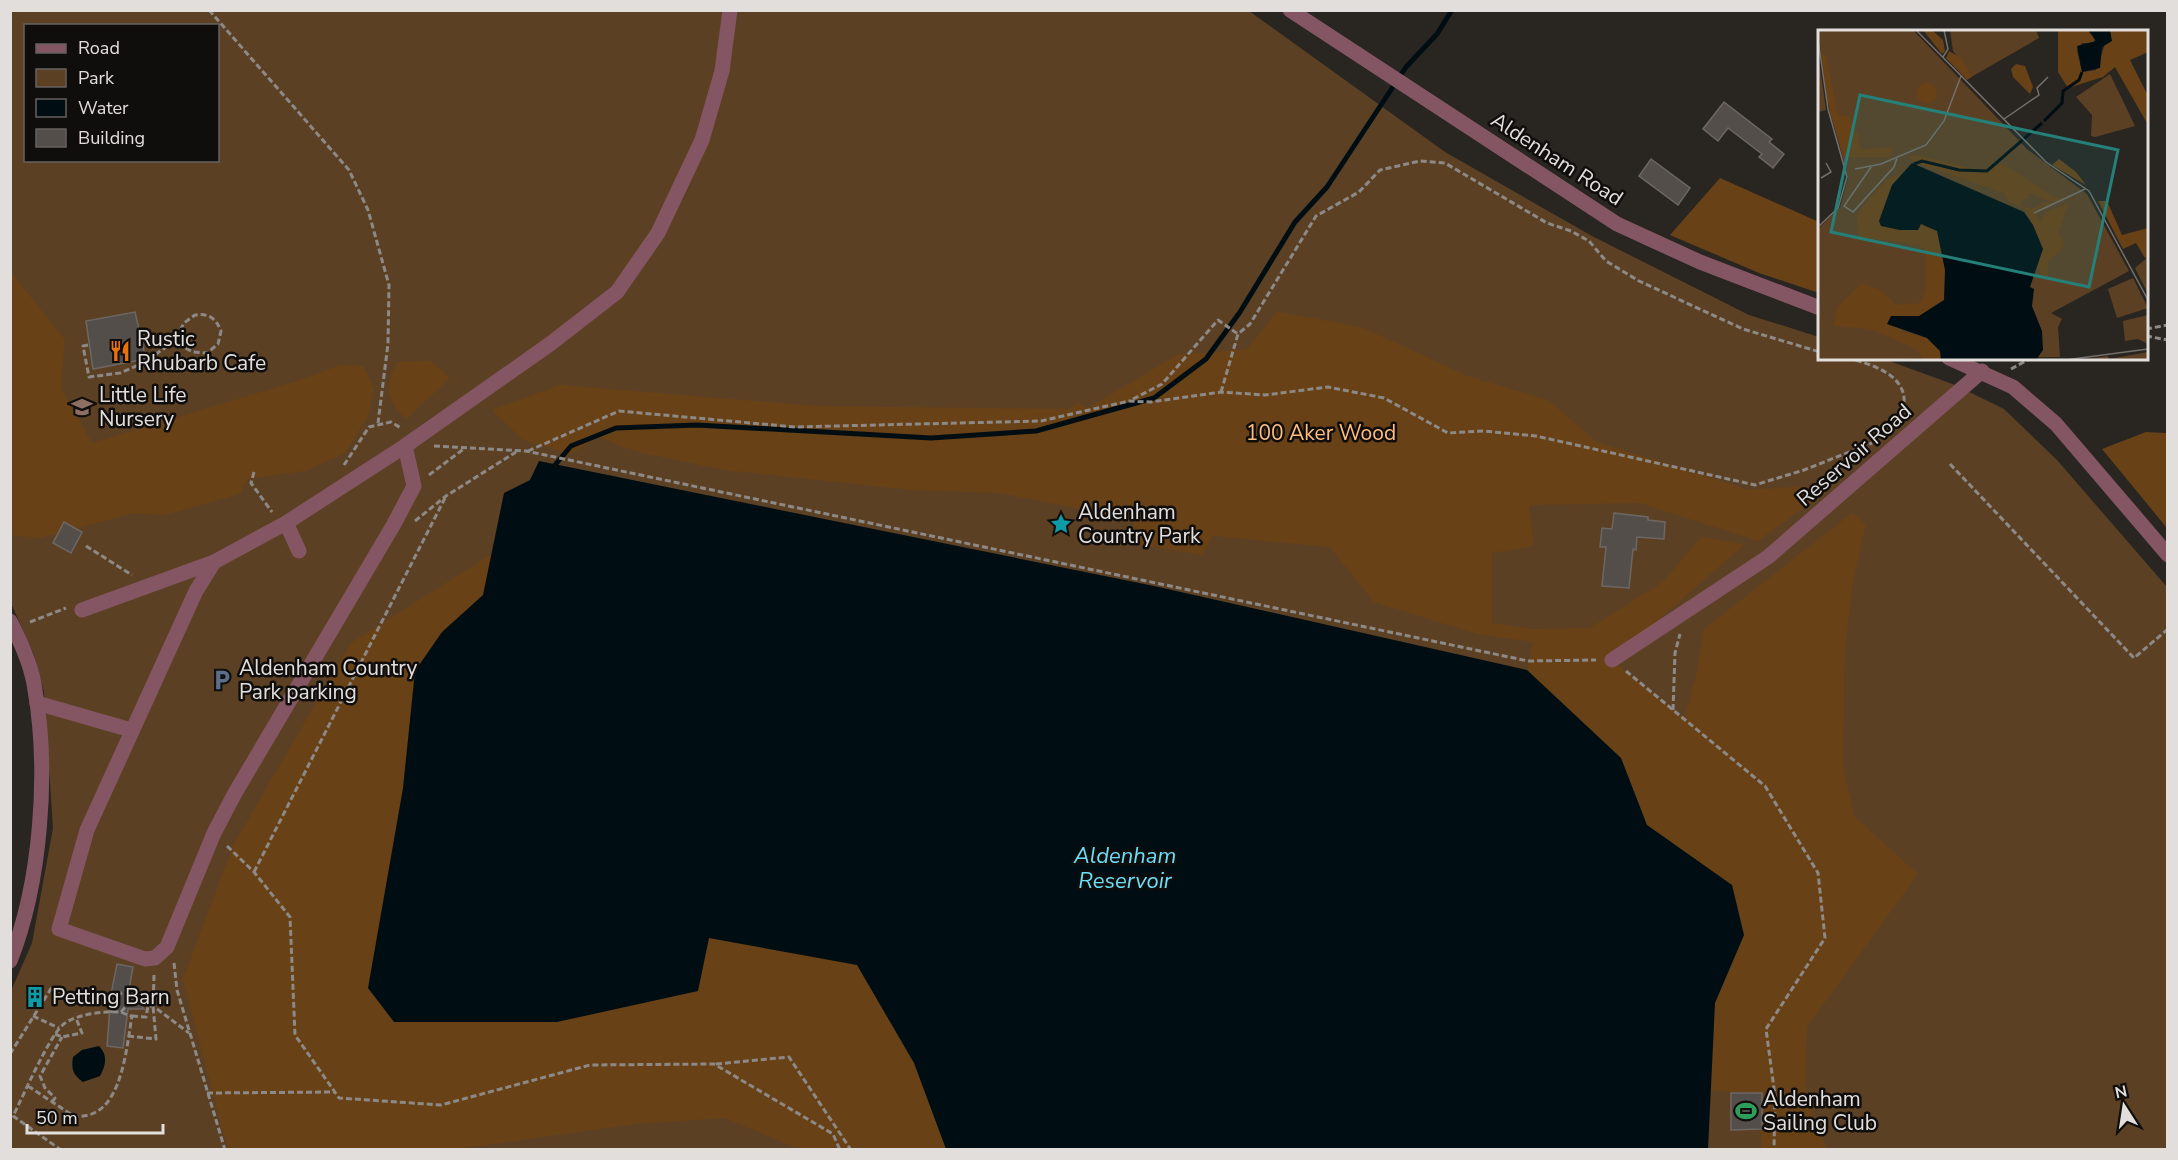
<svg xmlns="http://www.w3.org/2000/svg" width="2178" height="1160" font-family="'Nunito Sans',sans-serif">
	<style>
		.green { fill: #5c4024; fill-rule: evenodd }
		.forest { fill: #694116 }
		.water { fill: #000e13 }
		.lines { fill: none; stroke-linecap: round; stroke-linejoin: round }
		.stream { stroke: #000e13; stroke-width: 5 }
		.building { fill: #544e4b; stroke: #6d6764; stroke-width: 1.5 }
		.path { stroke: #8d8986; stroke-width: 3; stroke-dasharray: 6 3; stroke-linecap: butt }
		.minor { stroke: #845663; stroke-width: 15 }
		.labels { text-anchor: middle; stroke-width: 5; stroke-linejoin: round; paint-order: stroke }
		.street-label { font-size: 21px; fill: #e1dedb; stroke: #100e0d }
		.poi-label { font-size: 21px; fill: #e1dedb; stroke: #100e0d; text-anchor: start }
		.park-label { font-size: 21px; fill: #febd7e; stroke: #100e0d }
		.water-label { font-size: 22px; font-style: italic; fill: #6bdff7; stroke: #100e0d }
		.inset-river { fill: none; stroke: #000e13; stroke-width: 3 }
		.inset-road { fill: none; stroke: #736f6b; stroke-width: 1.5 }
		.view { fill: #248079; fill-opacity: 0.15; stroke: #248079; stroke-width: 3 }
		.inset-edge { fill: none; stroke: #e1dedb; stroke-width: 3 }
	</style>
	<rect width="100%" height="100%" fill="#292521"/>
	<path class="green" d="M11 11H1249L1445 152 1592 236 1749 315 1819 337 1820 358 1884 359 1955 385 2004 409 2057 460 2167 587V1149H11V991L32 943 53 828 44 692 34 655 11 603ZM26 26H218V160H26Z"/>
	<g class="forest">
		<path d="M1720 178 1819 222V293L1759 273 1670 235Z"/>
		<path d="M10 271 65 340 61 388 92 443 297 381 340 365 364 366 374 390 367 418 345 453 305 471 247 479 240 494 165 515 134 513 40 538 11 535Z"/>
		<path d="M1277 312 1361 327 1468 376 1548 400 1597 442 1748 490 1836 484 1758 541 1640 503 1529 505 1534 546 1492 553V623L1532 629 1590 628 1663 582 1701 537 1745 544 1612 660 1684 719 1696 677 1704 629 1852 513 1866 524 1853 582 1845 651 1843 764 1854 816 1918 874 1807 1027 1805 1096 1827 1149H1761V1093L1711 1091 1715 1003 1744 935 1732 885 1647 825 1621 758 1527 670 1533 642 1477 634 1374 602 1330 547 1213 536 1202 555 1137 544 1133 520 1001 493 911 490 725 470 638 452 598 437 570 454 523 440 492 410 560 385 816 406 1069 409 1078 403 1088 408 1177 355 1247 349Z"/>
		<path d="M431 361 450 378 406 419C386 400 385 387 397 362Z"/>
		<path d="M2146 432 2167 433V528L2102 449Z"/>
		<path d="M492 554 483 595 442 632 415 671 403 788 709 938 857 965 914 1063 946 1149H799L725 1118 634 1124 451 1150 228 1149 183 979 234 844 351 643Z"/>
	</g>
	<g class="water">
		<path d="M539 461 1154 586 1527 670 1621 758 1647 825 1732 885 1744 935 1715 1003 1708 1149H946L914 1063 857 965 709 938 698 991 557 1022H394L368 988 403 788 415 671 442 632 483 595 504 493 530 480Z"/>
		<path d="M99 1046C108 1055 106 1065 100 1076L83 1082C73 1075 71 1069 73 1057L82 1050Z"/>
	</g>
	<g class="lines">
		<path class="stream" d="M555 465 571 446 616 428 697 425 931 438 1036 431 1154 398 1206 359 1240 312 1295 222 1327 187 1406 67 1437 34 1452 10"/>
	</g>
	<g class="building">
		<path d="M1724 102 1772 139 1769 142 1784 154 1773 168 1759 157 1762 154 1728 128 1718 141 1703 129Z"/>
		<path d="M1651 159 1690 188 1678 205 1639 176Z"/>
		<path d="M135 312 146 359 93 369 86 321Z"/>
		<path d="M1614 513 1648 517V520L1665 522 1664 539 1637 537 1636 550 1633 549 1629 588 1602 586 1606 547H1600L1602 528 1612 529Z"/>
		<path d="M64 522 82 532 71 553 53 543Z"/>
		<path d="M117 964 133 967 129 989 144 1009H128L123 1048 107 1046 111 994Z"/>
		<path d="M1731 1093H1762V1129L1731 1130Z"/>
	</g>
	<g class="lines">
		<g class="path">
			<path d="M209 10 349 170 368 210 389 285 388 344 378 423"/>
			<path d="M2146 329 2168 325"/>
			<path d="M2146 336 2168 340"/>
			<path d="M88 345 83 346 89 377 120 373 141 364 174 342 184 323 195 315C208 313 216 318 221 331L218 344 207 353 193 352 174 342"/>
			<path d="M1847 358C1879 366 1917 379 1900 420"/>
			<path d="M2011 369 2031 358"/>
			<path d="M1221 392 1238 334 1250 324 1316 216 1359 192 1380 170 1420 161 1445 163 1547 223 1571 231 1589 241 1606 261 1639 281 1743 329 1820 352"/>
			<path d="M1133 399 1162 384 1218 320 1238 334"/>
			<path d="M434 446 526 451 1528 661 1596 660"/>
			<path d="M528 451 619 411 795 427 1041 421 1129 401 1151 402 1221 392 1265 395 1328 387 1384 398 1448 433 1483 431 1536 436 1755 485 1804 470 1872 443"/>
			<path d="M1950 464 2134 658 2168 629"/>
			<path d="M344 465 369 427 391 422 401 428"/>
			<path d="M254 472 251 483 272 512"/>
			<path d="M429 475 465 448"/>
			<path d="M415 521 446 496 516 452"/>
			<path d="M86 546 132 575"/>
			<path d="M30 622 66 608"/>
			<path d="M1626 671 1765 786 1818 873 1825 938 1766 1029 1775 1096 1774 1150"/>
			<path d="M1673 710 1675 653 1680 634"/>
			<path d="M227 846 254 872 290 917 295 1035 339 1098 441 1105 590 1065 714 1064 833 1134 840 1150"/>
			<path d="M254 872 446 496"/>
			<path d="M174 963 177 990 225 1150"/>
			<path d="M154 975 153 1006 189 1033"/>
			<path d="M136 997 155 994"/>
			<path d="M121 1012 128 1004"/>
			<path d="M111 1013 118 995 130 988 135 997"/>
			<path d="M33 1016 59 1028"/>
			<path d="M132 1016 146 1017 148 1006H153"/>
			<path d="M55 1034 62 1037 82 1033 76 1018"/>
			<path d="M128 1036 156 1039 153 1006"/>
			<path d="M10 1054 52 987"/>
			<path d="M716 1064 789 1057 851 1150"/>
			<path d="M28 1086 75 1117C81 1116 88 1116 94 1113 123 1100 127 1044 132 1016 128 1016 123 1012 119 1012 103 1011 79 1014 65 1023 50 1033 23 1097 13 1116L61 1150"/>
			<path d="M207 1093 334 1092"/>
			<path d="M52 1102 55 1098 45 1088 40 1076 62 1037"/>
		</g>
		<g class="minor">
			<path d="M1290 10 1617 224 1700 262 1820 308"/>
			<path d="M1949 358 2013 387 2056 424 2168 555"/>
			<path d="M286 523 299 551"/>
			<path d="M214 562 196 591 87 830 59 929 145 959 155 958 167 947 214 833 235 793 394 524 414 486 405 446"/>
			<path d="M82 610 214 562 286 523 405 446 550 344 617 292 658 233 702 140 722 71 730 10"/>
			<path d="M10 621C21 642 32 666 35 690 49 772 41 883 10 961"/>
			<path d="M1612 660 1768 557 1982 371"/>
			<path d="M37 703 131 730"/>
		</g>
	</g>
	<defs>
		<symbol id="restaurant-bare" viewBox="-9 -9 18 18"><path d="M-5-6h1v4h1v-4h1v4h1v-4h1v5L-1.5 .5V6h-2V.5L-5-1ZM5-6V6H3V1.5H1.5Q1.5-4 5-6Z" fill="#e8710a" stroke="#100e0d" stroke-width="2.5" paint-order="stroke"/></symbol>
		<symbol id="school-bare" viewBox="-9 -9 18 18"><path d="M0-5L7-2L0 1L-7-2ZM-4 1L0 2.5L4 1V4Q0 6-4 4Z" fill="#8d6e63" stroke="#100e0d" stroke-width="2.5" paint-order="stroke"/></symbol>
		<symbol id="sight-bare" viewBox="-9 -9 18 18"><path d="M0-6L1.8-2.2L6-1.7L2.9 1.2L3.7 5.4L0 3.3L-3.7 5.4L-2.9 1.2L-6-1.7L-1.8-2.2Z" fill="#0f9aa8" stroke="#100e0d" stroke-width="2.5" paint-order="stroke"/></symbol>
		<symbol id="parking-bare" viewBox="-9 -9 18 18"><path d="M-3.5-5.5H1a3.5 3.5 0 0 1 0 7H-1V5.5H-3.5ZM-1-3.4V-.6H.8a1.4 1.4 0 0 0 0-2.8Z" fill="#5c6f8a" stroke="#100e0d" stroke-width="2.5" paint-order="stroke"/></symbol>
		<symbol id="building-bare" viewBox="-9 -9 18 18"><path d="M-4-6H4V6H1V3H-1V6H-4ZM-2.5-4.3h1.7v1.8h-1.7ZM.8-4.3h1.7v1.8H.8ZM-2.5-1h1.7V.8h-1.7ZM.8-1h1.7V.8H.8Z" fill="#0f9aa8" stroke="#100e0d" stroke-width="2.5" paint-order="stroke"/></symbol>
		<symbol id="stadium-bare" viewBox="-9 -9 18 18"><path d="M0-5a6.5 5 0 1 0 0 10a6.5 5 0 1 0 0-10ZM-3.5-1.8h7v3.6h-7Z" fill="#2e9e5b" stroke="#100e0d" stroke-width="2.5" paint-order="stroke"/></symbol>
	</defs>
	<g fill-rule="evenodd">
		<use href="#restaurant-bare" x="105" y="336" width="30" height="30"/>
		<use href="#school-bare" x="67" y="392" width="30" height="30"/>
		<use href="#sight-bare" x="1046" y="509" width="30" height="30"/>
		<use href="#parking-bare" x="207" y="665" width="30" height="30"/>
		<use href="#building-bare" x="20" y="982" width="30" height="30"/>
		<use href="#stadium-bare" x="1731" y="1096" width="30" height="30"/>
	</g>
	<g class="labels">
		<g class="street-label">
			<text transform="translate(1557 159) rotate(33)" y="7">Aldenham Road</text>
			<text transform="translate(1854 455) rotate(-41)" y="7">Reservoir Road</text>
		</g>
		<g class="poi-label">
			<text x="137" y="346">Rustic<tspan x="137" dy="24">Rhubarb Cafe</tspan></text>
			<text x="99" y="402">Little Life<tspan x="99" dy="24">Nursery</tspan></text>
			<text x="1078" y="519">Aldenham<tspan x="1078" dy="24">Country Park</tspan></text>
			<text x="239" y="675">Aldenham Country<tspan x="239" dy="24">Park parking</tspan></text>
			<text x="52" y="1004">Petting Barn</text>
			<text x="1763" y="1106">Aldenham<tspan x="1763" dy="24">Sailing Club</tspan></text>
		</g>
		<g class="park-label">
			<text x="1321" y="440">100 Aker Wood</text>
		</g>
		<g class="water-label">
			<text x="1125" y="863">Aldenham<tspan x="1125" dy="25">Reservoir</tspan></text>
		</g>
	</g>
	<g transform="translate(1818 30)">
		<rect width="330" height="330" fill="#292521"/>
		<path d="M0 0H95L209 119 269 164 311 241 233 283 244 289 240 297 242 327 0 330V199L22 177 30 148 9 69ZM132 0H218L221 8 155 46 135 21ZM0 22 8 80 0 82ZM292 44 317 96 277 107 273 106 274 85 258 67ZM330 227V264L317 238ZM315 248 330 278 299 288 290 259ZM330 285V314L320 309 307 311 305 291ZM330 322V330H261L290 326 291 329Z" fill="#5c4024"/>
		<path d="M105 0H114L125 10 127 21 124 24ZM240 0H270L277 7 276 13H264L259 20 264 42 278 40 292 0H329L330 22 312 30 330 66V95L297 37 285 47 250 58 240 42ZM131 21 143 28 155 46 149 50 128 28ZM3 22 8 26 20 85 31 87 41 107 42 119 76 117 72 127H26L12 83ZM198 34 207 36 215 57 212 64 195 47 193 39ZM99 63a10 10 0 1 1 20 0a10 10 0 1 1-20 0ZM99 125 161 140 185 134 237 167 247 168 237 173 211 163 210 168H205L203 176 214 179 230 171 235 173 217 183 223 192 228 182 250 174 241 202 247 216 230 232V247H221L223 239 217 237 225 219 207 179 190 171 186 163 98 133 90 126ZM241 129 258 142 268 155 234 135ZM86 143 74 155 70 168 103 194 119 201 127 240 126 270 101 286H73L84 302 109 308 122 321 123 330H105L99 319 52 299 16 296 20 276 44 253 62 260 79 275 103 273 108 258V221L100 215 40 207 39 185 49 171 68 150ZM280 171H289L304 205 330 198V227L327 228 318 213 305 219Z" fill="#694116"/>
		<path d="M270 0H292L294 11 284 17 282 38 264 42 259 16 278 11ZM94 133 206 182 215 195 225 219 212 257 216 259 214 276 224 301 225 320 218 330H123L122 321 109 308 69 294 73 286H101L126 270 127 240 119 201 103 194 100 200H82L63 196 61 191 74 155Z" fill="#000e13"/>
		<path class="inset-river" d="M226 91 244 73 245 61 261 50 264 42M96 134 104 131 141 140 169 141 224 93"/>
		<path class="inset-road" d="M98 0 228 132 271 161 330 270M0 9 10 79 29 147 20 178 0 197M125 27 130 19 126 0M186 89 221 65 219 58 230 47M53 137 26 176 35 182 76 137 79 128M37 139 63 134 108 115 126 91 143 46M3 148 13 142 8 133M216 183 267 159M247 330 330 319"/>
		<path class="view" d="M42 65 300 120 271 257 13 202Z"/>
		<rect width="330" height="330" class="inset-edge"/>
	</g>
	<rect width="2178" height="1160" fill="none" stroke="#e1dedb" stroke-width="24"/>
	<rect x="24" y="24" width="195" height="138" fill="#100e0d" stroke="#64615f" stroke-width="1.5"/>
	<rect x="36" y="44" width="30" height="9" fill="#845663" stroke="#64615f" stroke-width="1.5"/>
	<text x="78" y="54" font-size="18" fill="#e1dedb">Road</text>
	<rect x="36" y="69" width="30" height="18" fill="#5c4024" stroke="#64615f" stroke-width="1.5"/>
	<text x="78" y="84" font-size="18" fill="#e1dedb">Park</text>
	<rect x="36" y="99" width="30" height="18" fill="#000e13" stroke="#64615f" stroke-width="1.5"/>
	<text x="78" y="114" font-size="18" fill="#e1dedb">Water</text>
	<rect x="36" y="129" width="30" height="18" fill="#544e4b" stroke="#64615f" stroke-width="1.5"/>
	<text x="78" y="144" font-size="18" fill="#e1dedb">Building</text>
	<g transform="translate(2124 1106) rotate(348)" stroke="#100e0d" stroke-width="4.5" paint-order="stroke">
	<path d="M0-4.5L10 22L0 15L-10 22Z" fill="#e1dedb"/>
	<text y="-9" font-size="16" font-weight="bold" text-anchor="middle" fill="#e1dedb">N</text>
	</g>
	<path d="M27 1124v9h136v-9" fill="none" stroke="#e1dedb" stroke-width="3"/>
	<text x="36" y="1124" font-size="18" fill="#e1dedb" stroke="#100e0d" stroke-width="4.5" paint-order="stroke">50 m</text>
</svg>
